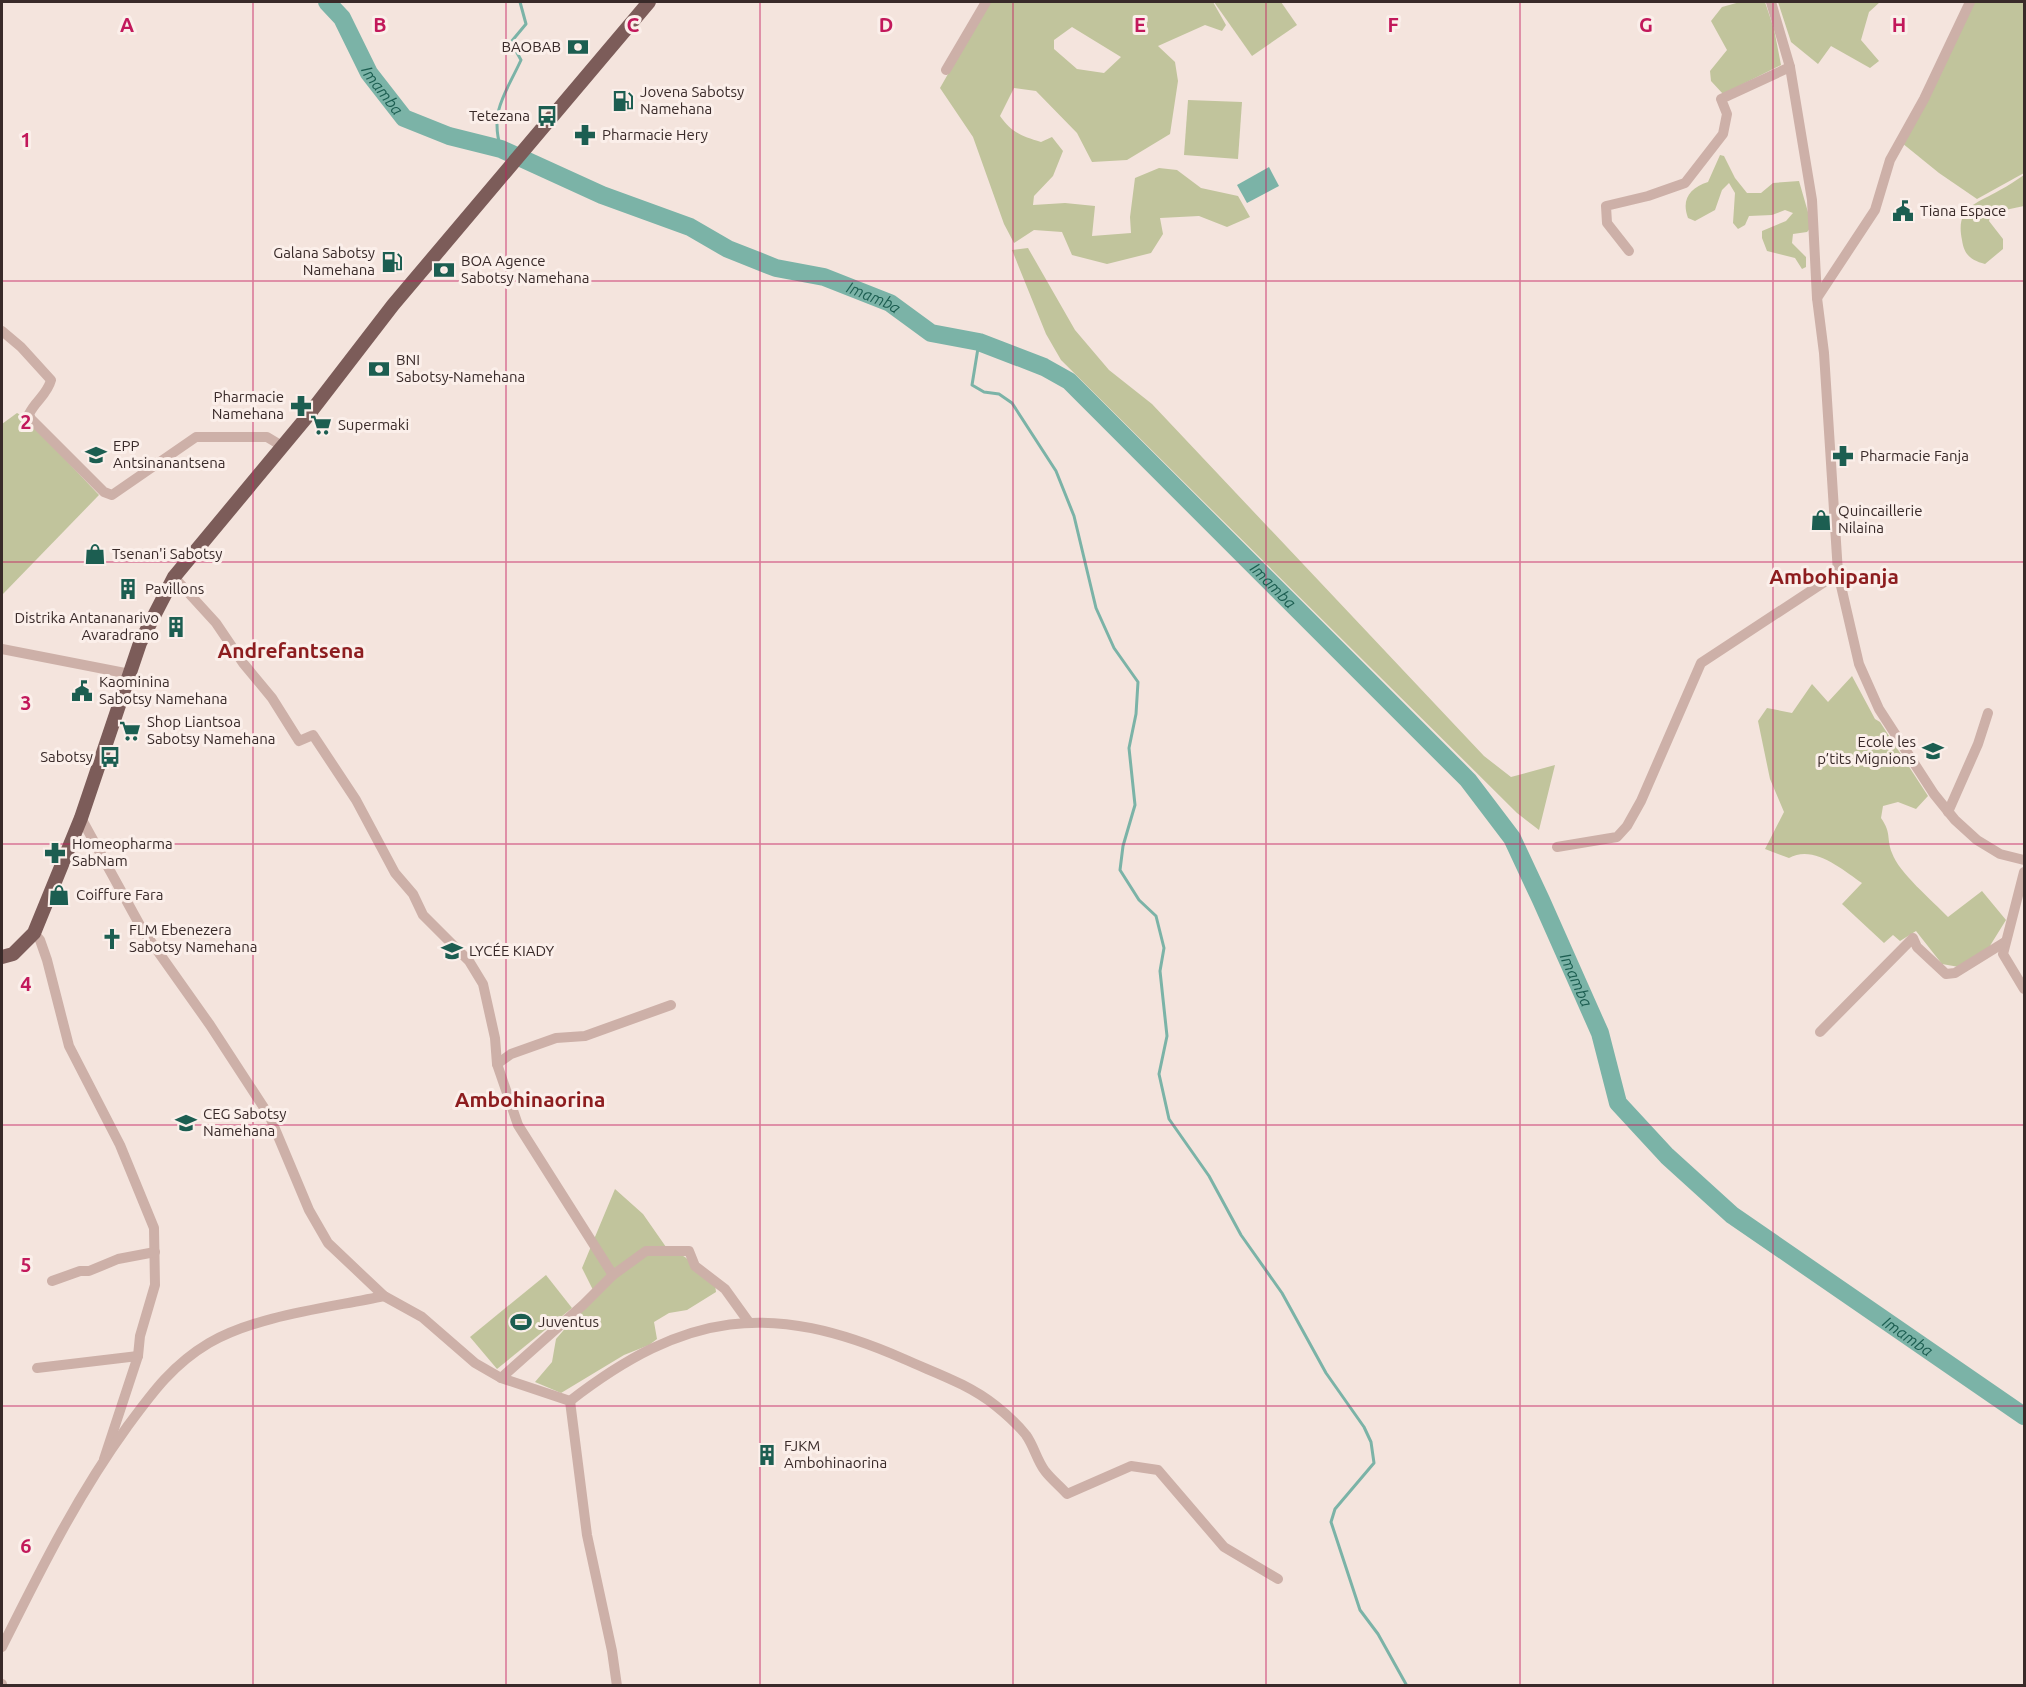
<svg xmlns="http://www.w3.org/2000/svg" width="2026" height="1687" font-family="Ubuntu,sans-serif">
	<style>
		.green { fill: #c1c49c; fill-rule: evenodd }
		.water { fill: #7bb3a7 }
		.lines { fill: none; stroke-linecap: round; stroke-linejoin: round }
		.stream { stroke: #7bb3a7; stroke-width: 3 }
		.river { stroke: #7bb3a7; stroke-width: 18 }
		.minor { stroke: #cdb0a8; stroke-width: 10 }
		.major { stroke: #7c5c59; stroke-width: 14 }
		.grid { fill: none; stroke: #c2185b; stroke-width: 1.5; stroke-opacity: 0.55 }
		.labels { text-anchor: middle; stroke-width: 6; stroke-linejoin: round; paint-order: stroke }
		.poi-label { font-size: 15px; fill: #392a29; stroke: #fbefea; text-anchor: start }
		.water-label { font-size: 16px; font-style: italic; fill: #1c5e51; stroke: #fbefea }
		.district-label { font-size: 21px; font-weight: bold; fill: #8d1d1f; stroke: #fbefea }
		.grid-label { font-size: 20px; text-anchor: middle; font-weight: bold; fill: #c2185b; stroke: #fbefea; stroke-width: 6; stroke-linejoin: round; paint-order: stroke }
	</style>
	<rect width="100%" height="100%" fill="#f4e4dd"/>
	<g class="green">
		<path d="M989 2H1213L1226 25 1222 31 1205 25 1158 46 1175 62 1178 81 1170 134 1127 160 1092 162 1077 133 1036 91 1014 88 1000 116C1012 133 1022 136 1041 142L1052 137 1063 151 1053 176 1034 196 1033 205 1065 203 1095 206 1092 236 1131 233 1130 217 1135 178 1159 168 1177 170 1201 188 1238 196 1250 217 1227 227 1199 216 1160 218 1163 234 1151 253 1107 264 1072 255 1062 232 1034 230 1014 243 1004 224 973 137 940 88ZM1072 27 1121 57 1104 73 1077 69 1054 49V40Z"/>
		<path d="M1214 2H1281L1297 25 1252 56Z"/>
		<path d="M1740 2H1765L1774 29 1781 65 1723 94 1711 81 1710 71 1727 50 1711 21 1722 7Z"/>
		<path d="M1778 2H1880L1869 12 1861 40 1879 61 1870 68 1831 46 1818 64 1791 42Z"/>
		<path d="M1972 2H2024V173L1977 199 1939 173 1902 143Z"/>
		<path d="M1188 100 1242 102 1238 159 1184 155Z"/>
		<path d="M1720 155 1724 156 1735 178 1747 193H1761L1773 183 1799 181 1812 226 1807 232 1793 234 1792 243 1806 257V267L1802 269 1795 258 1767 251 1762 238V231L1786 221 1793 213 1785 210 1772 215 1749 216 1745 225 1738 229 1733 223 1735 193 1729 183 1722 190 1715 210 1695 221 1688 218C1681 199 1690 188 1708 182Z"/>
		<path d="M2024 175V206L1991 213 1989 221 2003 239V249L1985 264C1970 260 1964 254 1962 240 1955 207 1976 204 2000 190 2008 186 2016 180 2024 175Z"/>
		<path d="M1028 248 1075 330 1109 370 1152 404 1484 756 1511 777 1555 765 1539 830 1517 813 1061 360 1046 334 1012 250Z"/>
		<path d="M17 413 26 418 99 495 2 595V424Z"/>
		<path d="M1852 676 1875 719 1880 722 1928 796 1916 809 1898 802 1883 806 1881 818C1892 834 1886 837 1892 853 1899 873 1932 900 1948 917L1982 891 2006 920 1988 949 1959 967 1942 964 1916 931 1900 941 1893 935 1884 943 1842 904 1862 883C1842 869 1813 844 1789 858L1765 849 1784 812 1770 779 1758 721 1767 708 1792 713 1812 684 1828 702Z"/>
		<path d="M615 1189 643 1214 666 1247 685 1257 715 1284 716 1292 687 1310 669 1313 654 1322 657 1339 649 1345 624 1355 561 1393 535 1382 552 1362 556 1339 595 1294 582 1268Z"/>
		<path d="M546 1275 572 1308 497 1369 470 1337Z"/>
	</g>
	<path class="water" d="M1269 167 1279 186 1247 203 1237 185Z"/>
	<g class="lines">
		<g class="stream">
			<path d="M501 149C489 111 506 93 521 60L511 42 526 24 520 2"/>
			<path d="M979 342 972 385 984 392 999 394 1012 403 1056 471 1074 516 1096 608 1114 648 1138 682 1136 714 1129 748 1135 805 1123 846 1120 870 1139 900 1156 916 1164 948 1160 971 1167 1036 1159 1074 1169 1119 1209 1176 1241 1235 1282 1293 1326 1373 1364 1427 1371 1442 1374 1463 1335 1509 1331 1522 1360 1610 1378 1634 1407 1686"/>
		</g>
		<path class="river" id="s1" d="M327 2 342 18 369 73 404 118 449 136 501 149 602 195 690 227 728 249 776 268 824 277 890 303 931 333 979 342 1044 367 1069 381 1468 780 1512 838 1541 900 1600 1033 1618 1103 1667 1156 1732 1215 2024 1416"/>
		<g class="minor">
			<path d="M1771 2 1790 67 1812 200 1817 298 1824 353 1838 573 1859 664 1879 709 1934 794 1955 820 1977 840 2000 854 2024 860"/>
			<path d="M946 70 986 2"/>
			<path d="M1629 251 1607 223 1606 206 1648 196 1685 183 1723 134 1727 114 1721 99 1790 67"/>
			<path d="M1817 298 1875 210 1890 160 1924 99 1970 2"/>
			<path d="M2 331 21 347 51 380C47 395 36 400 29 414L31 419 104 492 112 495 196 437H267L282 446"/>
			<path d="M174 577 216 623 243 663 272 698 299 741 313 735 356 800 395 873 413 894 423 915 469 961 483 984 495 1038 497 1064 518 1125 613 1275"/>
			<path d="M2 649 130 674"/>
			<path d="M1948 812 1978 744 1988 713"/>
			<path d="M81 818 142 929 210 1025 270 1117 309 1210 328 1243 384 1296 422 1317 475 1363 501 1378 570 1401 587 1535 612 1651 617 1686"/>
			<path d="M1557 847 1617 837 1627 826 1641 801 1701 663 1838 573"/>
			<path d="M2024 872 2003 954 2024 989"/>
			<path d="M34 933 40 940 47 960 69 1046 120 1145 154 1228 155 1285 140 1336 138 1356 104 1459"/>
			<path d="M1820 1032 1913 938 1917 947 1946 974 1955 973 2005 942"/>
			<path d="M497 1064 511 1054 556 1038 585 1036 671 1005"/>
			<path d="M52 1281 80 1271H89L118 1259 155 1252"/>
			<path d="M37 1368 138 1356"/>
			<path d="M501 1378 583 1305 613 1275 646 1251H689L695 1266 725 1289 748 1321"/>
			<path d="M570 1401C685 1312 770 1300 904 1359 935 1373 969 1384 996 1406 1006 1414 1018 1425 1026 1435 1034 1446 1037 1461 1045 1471 1051 1479 1060 1486 1067 1494L1131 1466 1158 1470 1224 1547 1278 1579"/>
			<path d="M2 1647C40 1571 77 1496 127 1427 152 1393 172 1365 209 1343 258 1315 328 1308 384 1296"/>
			<path d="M2 1684V1686"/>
		</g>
		<path class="major" d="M2 957 13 954 34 933 81 818 140 643 174 577 306 418 393 305 649 2"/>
	</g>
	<path class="grid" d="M253 2V1686M506 2V1686M760 2V1686M1013 2V1686M1266 2V1686M1520 2V1686M1773 2V1686M2 281H2024M2 562H2024M2 844H2024M2 1125H2024M2 1406H2024"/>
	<defs>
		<symbol id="bank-bare" viewBox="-9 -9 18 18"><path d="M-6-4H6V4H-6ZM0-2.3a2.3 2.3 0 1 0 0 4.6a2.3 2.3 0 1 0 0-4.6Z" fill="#1c5e51" stroke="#fbefea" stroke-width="2.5" paint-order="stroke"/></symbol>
		<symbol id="fuel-bare" viewBox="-9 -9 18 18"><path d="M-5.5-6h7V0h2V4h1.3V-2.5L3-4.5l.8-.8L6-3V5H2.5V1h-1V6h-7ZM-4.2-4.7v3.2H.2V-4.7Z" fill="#1c5e51" stroke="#fbefea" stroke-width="2.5" paint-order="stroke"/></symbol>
		<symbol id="bus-bare" viewBox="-9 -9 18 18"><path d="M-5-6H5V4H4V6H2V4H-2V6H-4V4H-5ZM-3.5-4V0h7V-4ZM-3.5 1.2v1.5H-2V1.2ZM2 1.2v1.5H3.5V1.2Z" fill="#1c5e51" stroke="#fbefea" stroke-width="2.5" paint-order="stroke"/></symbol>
		<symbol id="pharmacy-bare" viewBox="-9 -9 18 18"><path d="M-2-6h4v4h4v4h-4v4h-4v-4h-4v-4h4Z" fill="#1c5e51" stroke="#fbefea" stroke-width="2.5" paint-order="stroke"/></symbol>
		<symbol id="civic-bare" viewBox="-9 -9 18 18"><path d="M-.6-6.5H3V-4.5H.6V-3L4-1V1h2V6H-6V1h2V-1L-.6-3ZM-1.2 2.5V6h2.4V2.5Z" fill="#1c5e51" stroke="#fbefea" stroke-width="2.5" paint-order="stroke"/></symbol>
		<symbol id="supermarket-bare" viewBox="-9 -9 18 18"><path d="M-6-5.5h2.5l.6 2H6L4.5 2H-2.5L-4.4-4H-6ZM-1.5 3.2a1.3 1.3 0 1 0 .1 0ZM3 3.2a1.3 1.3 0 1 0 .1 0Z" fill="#1c5e51" stroke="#fbefea" stroke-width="2.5" paint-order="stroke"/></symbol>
		<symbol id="school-bare" viewBox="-9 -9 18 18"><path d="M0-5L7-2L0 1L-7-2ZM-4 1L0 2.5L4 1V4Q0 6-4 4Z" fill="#1c5e51" stroke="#fbefea" stroke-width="2.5" paint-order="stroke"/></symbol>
		<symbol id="shop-bare" viewBox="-9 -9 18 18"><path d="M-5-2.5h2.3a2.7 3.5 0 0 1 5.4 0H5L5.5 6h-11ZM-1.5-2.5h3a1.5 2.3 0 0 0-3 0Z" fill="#1c5e51" stroke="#fbefea" stroke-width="2.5" paint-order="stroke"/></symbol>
		<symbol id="building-bare" viewBox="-9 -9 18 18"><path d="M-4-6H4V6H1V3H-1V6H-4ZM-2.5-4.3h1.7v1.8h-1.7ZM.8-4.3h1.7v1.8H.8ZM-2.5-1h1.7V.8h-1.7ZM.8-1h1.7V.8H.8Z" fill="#1c5e51" stroke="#fbefea" stroke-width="2.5" paint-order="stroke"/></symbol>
		<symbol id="church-bare" viewBox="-9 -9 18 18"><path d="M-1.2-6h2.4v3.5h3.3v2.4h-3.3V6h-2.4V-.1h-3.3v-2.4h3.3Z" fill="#1c5e51" stroke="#fbefea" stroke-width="2.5" paint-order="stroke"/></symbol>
		<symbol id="stadium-bare" viewBox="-9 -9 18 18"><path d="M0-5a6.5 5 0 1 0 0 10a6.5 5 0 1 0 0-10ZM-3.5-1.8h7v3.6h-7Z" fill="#1c5e51" stroke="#fbefea" stroke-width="2.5" paint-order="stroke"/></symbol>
	</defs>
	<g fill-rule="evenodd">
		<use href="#bank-bare" x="563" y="32" width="30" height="30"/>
		<use href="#fuel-bare" x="608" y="86" width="30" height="30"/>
		<use href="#bus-bare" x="532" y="101" width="30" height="30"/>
		<use href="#pharmacy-bare" x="570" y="120" width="30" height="30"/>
		<use href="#civic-bare" x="1888" y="196" width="30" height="30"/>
		<use href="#fuel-bare" x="377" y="247" width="30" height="30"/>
		<use href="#bank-bare" x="429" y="255" width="30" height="30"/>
		<use href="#bank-bare" x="364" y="354" width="30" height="30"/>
		<use href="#pharmacy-bare" x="286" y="391" width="30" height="30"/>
		<use href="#supermarket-bare" x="306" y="410" width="30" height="30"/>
		<use href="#school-bare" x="81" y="440" width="30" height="30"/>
		<use href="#pharmacy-bare" x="1828" y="441" width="30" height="30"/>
		<use href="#shop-bare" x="1806" y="505" width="30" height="30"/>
		<use href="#shop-bare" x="80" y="539" width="30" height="30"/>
		<use href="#building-bare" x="113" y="574" width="30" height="30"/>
		<use href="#building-bare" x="161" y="612" width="30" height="30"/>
		<use href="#civic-bare" x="67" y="676" width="30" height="30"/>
		<use href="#supermarket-bare" x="115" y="716" width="30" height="30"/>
		<use href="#school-bare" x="1918" y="736" width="30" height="30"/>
		<use href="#bus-bare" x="95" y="742" width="30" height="30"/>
		<use href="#pharmacy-bare" x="40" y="838" width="30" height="30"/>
		<use href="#shop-bare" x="44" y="880" width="30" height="30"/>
		<use href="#church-bare" x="97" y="924" width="30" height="30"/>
		<use href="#school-bare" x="437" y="936" width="30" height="30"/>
		<use href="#school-bare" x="171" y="1108" width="30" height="30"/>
		<use href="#stadium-bare" x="506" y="1307" width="30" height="30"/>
		<use href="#building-bare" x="752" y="1440" width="30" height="30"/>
	</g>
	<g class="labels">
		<g class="poi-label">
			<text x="561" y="52" text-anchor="end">BAOBAB</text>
			<text x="640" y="97">Jovena Sabotsy<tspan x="640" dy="17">Namehana</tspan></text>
			<text x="530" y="121" text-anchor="end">Tetezana</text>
			<text x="602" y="140">Pharmacie Hery</text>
			<text x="1920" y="216">Tiana Espace</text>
			<text x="375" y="258" text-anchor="end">Galana Sabotsy<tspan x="375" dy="17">Namehana</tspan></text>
			<text x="461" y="266">BOA Agence<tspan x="461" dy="17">Sabotsy Namehana</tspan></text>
			<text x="396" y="365">BNI<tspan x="396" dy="17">Sabotsy-Namehana</tspan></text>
			<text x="284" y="402" text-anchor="end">Pharmacie<tspan x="284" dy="17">Namehana</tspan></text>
			<text x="338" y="430">Supermaki</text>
			<text x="113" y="451">EPP<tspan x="113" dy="17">Antsinanantsena</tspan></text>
			<text x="1860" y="461">Pharmacie Fanja</text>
			<text x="1838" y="516">Quincaillerie<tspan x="1838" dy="17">Nilaina</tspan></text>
			<text x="112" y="559">Tsenan'i Sabotsy</text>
			<text x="145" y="594">Pavillons</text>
			<text x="159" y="623" text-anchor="end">Distrika Antananarivo<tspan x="159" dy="17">Avaradrano</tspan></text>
			<text x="99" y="687">Kaominina<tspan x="99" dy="17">Sabotsy Namehana</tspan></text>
			<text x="147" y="727">Shop Liantsoa<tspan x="147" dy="17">Sabotsy Namehana</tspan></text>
			<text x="1916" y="747" text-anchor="end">Ecole les<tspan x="1916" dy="17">p’tits Mignions</tspan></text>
			<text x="93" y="762" text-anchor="end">Sabotsy</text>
			<text x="72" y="849">Homeopharma<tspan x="72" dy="17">SabNam</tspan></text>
			<text x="76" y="900">Coiffure Fara</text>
			<text x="129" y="935">FLM Ebenezera<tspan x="129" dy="17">Sabotsy Namehana</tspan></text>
			<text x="469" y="956">LYCÉE KIADY</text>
			<text x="203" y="1119">CEG Sabotsy<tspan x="203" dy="17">Namehana</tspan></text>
			<text x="538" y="1327">Juventus</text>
			<text x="784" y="1451">FJKM<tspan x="784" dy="17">Ambohinaorina</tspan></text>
		</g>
		<g class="water-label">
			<text dy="6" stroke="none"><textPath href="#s1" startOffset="105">Imamba</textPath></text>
			<text dy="6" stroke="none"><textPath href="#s1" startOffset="645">Imamba</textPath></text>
			<text dy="6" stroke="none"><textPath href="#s1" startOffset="1149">Imamba</textPath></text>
			<text dy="6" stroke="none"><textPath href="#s1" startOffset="1653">Imamba</textPath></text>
			<text dy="6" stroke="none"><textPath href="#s1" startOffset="2157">Imamba</textPath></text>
		</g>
		<g class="district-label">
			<text x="1834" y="584">Ambohipanja</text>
			<text x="291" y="658">Andrefantsena</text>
			<text x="530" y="1107">Ambohinaorina</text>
		</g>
	</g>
	<g class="grid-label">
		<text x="127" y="32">A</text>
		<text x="380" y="32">B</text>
		<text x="633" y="32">C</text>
		<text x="886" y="32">D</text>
		<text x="1140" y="32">E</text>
		<text x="1393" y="32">F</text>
		<text x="1646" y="32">G</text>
		<text x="1899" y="32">H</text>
		<text x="26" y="147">1</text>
		<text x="26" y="429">2</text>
		<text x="26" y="710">3</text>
		<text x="26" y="991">4</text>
		<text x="26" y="1272">5</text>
		<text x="26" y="1553">6</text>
	</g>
	<rect width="2026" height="1687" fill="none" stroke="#392a29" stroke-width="6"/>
</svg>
